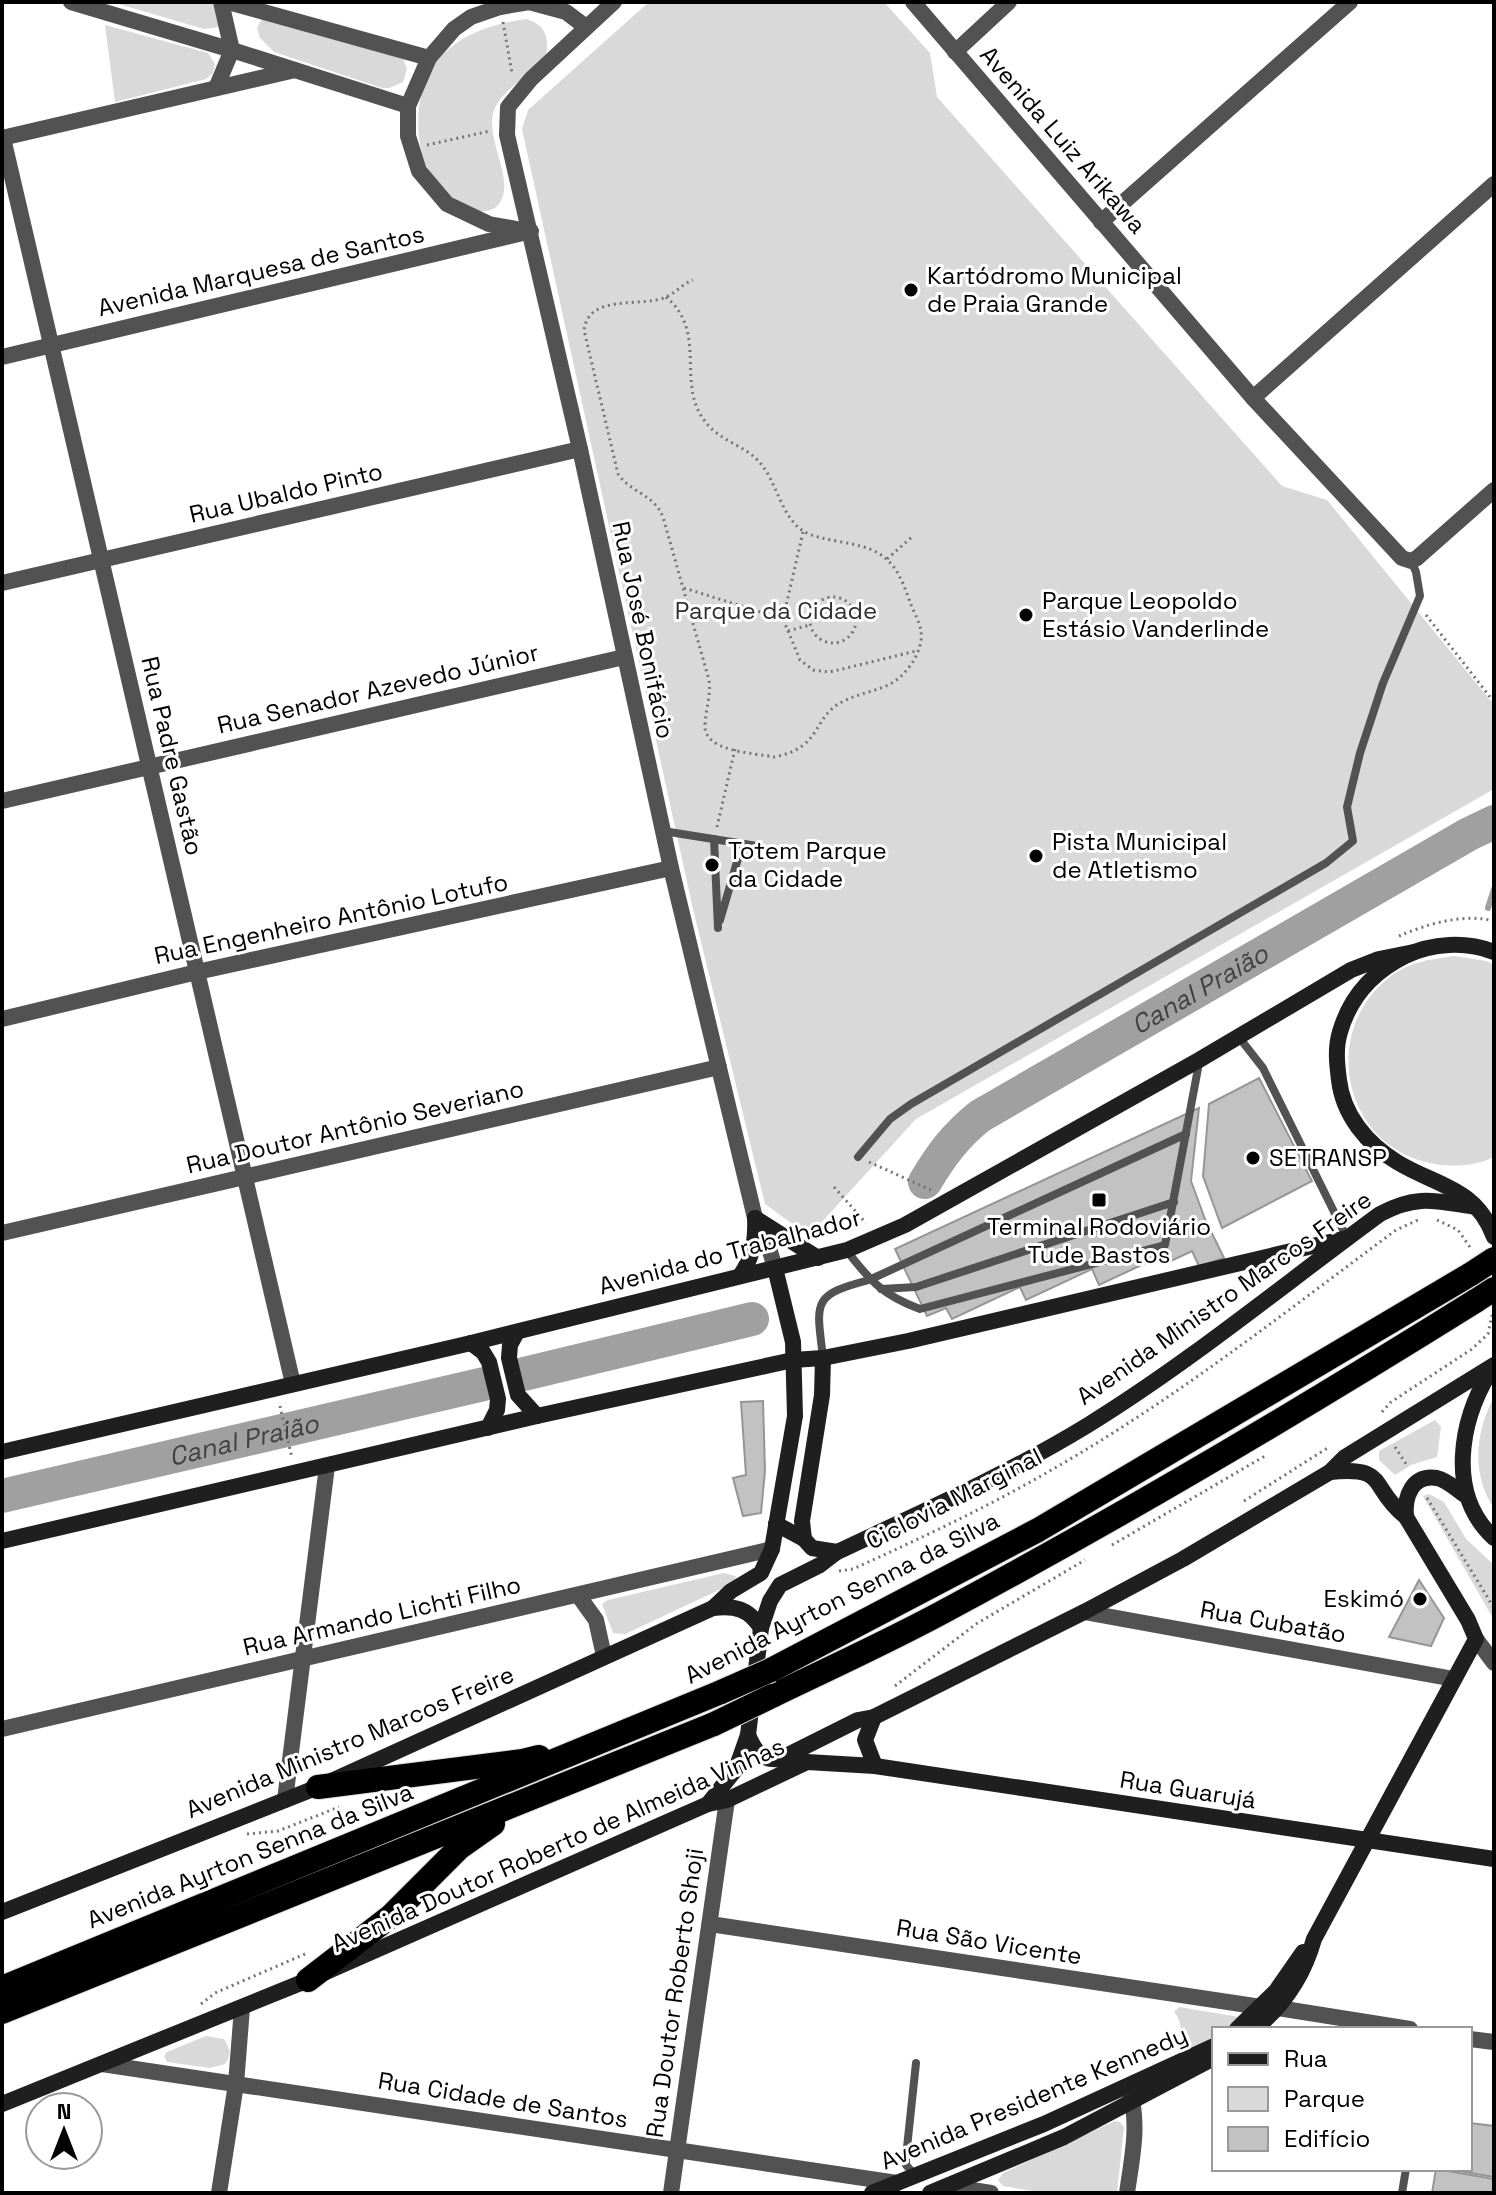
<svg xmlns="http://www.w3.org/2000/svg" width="1496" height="2195" font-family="'Space Grotesk',sans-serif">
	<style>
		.green { fill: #d9d9d9 }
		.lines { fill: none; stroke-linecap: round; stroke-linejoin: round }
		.stream { stroke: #a0a0a0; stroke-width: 6 }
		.river { stroke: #a0a0a0; stroke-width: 34 }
		.building { fill: #c2c2c2; stroke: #969696; stroke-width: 2 }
		.highway-casing { stroke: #dbdbdb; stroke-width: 26 }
		.path { stroke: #747474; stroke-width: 3; stroke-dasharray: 2 4; stroke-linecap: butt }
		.lane { stroke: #525252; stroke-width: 8 }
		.street { stroke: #525252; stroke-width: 16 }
		.secondary { stroke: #1f1f1f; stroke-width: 16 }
		.highway { stroke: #000; stroke-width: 24 }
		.highway-bridge-casing { stroke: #dbdbdb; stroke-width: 26; stroke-linecap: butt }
		.highway-bridge { stroke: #000; stroke-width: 24 }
		.poi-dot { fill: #000; stroke: #fff; stroke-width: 3 }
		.labels { text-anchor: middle; stroke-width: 6; stroke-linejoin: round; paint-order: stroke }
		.street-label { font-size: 24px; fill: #000; stroke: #fff }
		.poi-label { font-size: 24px; fill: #000; stroke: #fff; text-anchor: start }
		.park-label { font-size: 24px; fill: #303030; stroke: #fff }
		.water-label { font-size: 26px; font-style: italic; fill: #414141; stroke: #fff }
	</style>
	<rect width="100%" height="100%" fill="#fff"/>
	<g class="green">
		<path d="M112 2H221L220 27 204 29Z"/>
		<path d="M649 2H884L930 53 937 97 1282 486 1327 500 1494 705V789L916 1119 809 1236 765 1204 693 909 522 129 528 110Z"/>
		<path d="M262 19 403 59 407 69 403 82 389 88H382L274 52 260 38 257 28Z"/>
		<path d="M526 19C543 24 548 33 547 51 541 71 506 84 495 108 482 137 517 179 499 204 493 211 485 212 477 211 414 199 402 101 439 59 462 33 493 24 526 19Z"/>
		<path d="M105 25 208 53 215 64 213 73 206 79 115 102Z"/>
		<path d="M1454 956 1487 961 1494 965V1157C1476 1166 1454 1167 1434 1164 1343 1148 1318 1031 1391 976 1409 962 1432 959 1454 956Z"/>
		<path d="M1494 1397V1509C1471 1473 1475 1433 1494 1397Z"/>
		<path d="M1435 1420 1441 1427 1437 1457 1411 1465 1395 1475 1379 1460V1451Z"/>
		<path d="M1429 1494 1444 1502 1466 1539 1494 1565V1620L1423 1496Z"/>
		<path d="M724 1573 736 1576 734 1583 625 1634 613 1633 602 1604 608 1600Z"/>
		<path d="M1179 2007 1239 2017V2020L1229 2029H1214V2039L1187 2055C1177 2042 1186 2026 1174 2012Z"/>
		<path d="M206 2036 224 2039C230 2048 232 2055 225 2064L210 2068 167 2062 164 2056 167 2052Z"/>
		<path d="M1115 2121 1120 2122 1124 2127 1117 2193H1044L1003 2186 998 2180 1003 2173Z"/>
	</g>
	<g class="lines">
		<path class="stream" d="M1488 908 1494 889"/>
		<g class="river">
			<path id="s1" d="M925 1182C941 1155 956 1135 980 1116L1469 834 1494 822"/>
			<path d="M524 1374 752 1319"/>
			<path id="s2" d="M2 1496 484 1384"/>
		</g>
	</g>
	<g class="building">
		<path d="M1259 1078 1312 1181 1222 1228 1203 1176 1209 1104Z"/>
		<path d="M1199 1108 1191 1181 1205 1219 1224 1258 1199 1266 1192 1251 1171 1261 1167 1253 1099 1285 1092 1269 1026 1300 1020 1287 952 1319 946 1308 927 1316 895 1249Z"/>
		<path d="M763 1401 765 1471 761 1513 743 1516 733 1478 746 1475 741 1402Z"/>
		<path d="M1419 1580 1444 1618 1431 1646 1389 1637Z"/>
		<path d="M1470 2123 1494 2126V2177L1447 2169H1470Z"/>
		<path d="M1436 2169 1494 2179V2193H1432Z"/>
	</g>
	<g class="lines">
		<defs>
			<g id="highway">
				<path d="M771 1670 1038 1530 1471 1274"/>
				<path d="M772 1696C828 1669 885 1643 941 1613 1124 1515 1301 1410 1477 1300"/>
				<path d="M318 1787 523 1761 539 1757"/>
				<path d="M308 1980 391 1916 459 1848 493 1824"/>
				<path d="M2 1988 721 1692"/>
				<path d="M2 2012 714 1724"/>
			</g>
		</defs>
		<use href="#highway" class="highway-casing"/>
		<g class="path">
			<path d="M503 22 512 73"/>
			<path d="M427 145 490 131"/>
			<path d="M666 297C708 332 676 382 704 420 718 441 746 445 761 464 777 483 781 516 803 531 821 542 858 541 878 553 897 564 903 583 910 602 913 611 920 622 921 631 924 651 906 677 888 685 873 692 857 694 842 702 812 717 823 748 774 757 755 753 702 752 705 724 706 708 711 696 709 680L663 517C654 494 631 493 618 474L584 330C589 293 641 308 666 297 676 293 682 284 693 280"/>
			<path d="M803 532 783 619 800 660 813 670 830 672 916 651"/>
			<path d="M887 559 913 536"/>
			<path d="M684 588 783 619"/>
			<circle cx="833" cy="620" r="23"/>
			<path d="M1426 615 1494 702"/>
			<path d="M788 631 810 625"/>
			<path d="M717 827 735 749"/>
			<path d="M1399 936C1427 924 1464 913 1494 921"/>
			<path d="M869 1162 931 1190"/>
			<path d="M834 1187 866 1223"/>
			<path d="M1437 1220 1458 1230 1472 1250"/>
			<path d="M280 1406 292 1458"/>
			<path d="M1382 1412 1391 1402 1472 1349 1488 1334 1492 1315"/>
			<path d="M1395 1447 1408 1467"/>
			<path d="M1427 1498 1494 1608"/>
			<path d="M1244 1501 1329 1447"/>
			<path d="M1112 1545 1265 1456"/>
			<path d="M839 1571 853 1569C921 1538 988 1507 1053 1469 1174 1400 1284 1313 1396 1230L1418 1220"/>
			<path d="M895 1686 976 1624 1085 1560"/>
			<path d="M247 1834 278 1831 339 1807"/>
			<path d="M201 2004 215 1993 305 1954"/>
		</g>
		<g class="lane">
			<path d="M663 831 757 846"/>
			<path d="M714 839 718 928"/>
			<path d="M720 920 742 845"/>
			<path d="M1238 1036 1263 1068 1347 1238"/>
			<path d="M858 1157 890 1119 911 1104 1326 863 1353 841 1347 807 1360 753 1383 683 1420 596 1416 572 1411 561"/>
			<path d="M847 1251C870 1281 884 1296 920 1309L1165 1245 1199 1063"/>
			<path d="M881 1289 916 1287 1174 1202"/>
			<path d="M823 1357C816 1301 812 1295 869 1280L1186 1134"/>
			<path d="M915 2175 906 2165V2157L916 2063"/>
			<path d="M1402 2193 1406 2169"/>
		</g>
		<g class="street">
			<path d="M71 2 232 50 408 106"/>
			<path d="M228 2 429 58"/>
			<path d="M614 2 531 79 508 107 507 135 580 449 671 868 755 1218 766 1238 775 1268"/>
			<path d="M913 2 1253 398 1402 558 1411 561 1417 558 1494 490"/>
			<path d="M955 52 1009 2"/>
			<path d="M216 88 232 50 221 2"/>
			<path d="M2 138 295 70"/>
			<path d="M3 138 293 1384"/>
			<path d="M1101 222 1350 2"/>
			<path d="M522 230 489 224 447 204 419 171 408 136V106L429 58 454 29 471 17 500 7 529 2 566 12 586 27"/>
			<path d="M2 357 531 231"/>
			<path d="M1253 398 1494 184"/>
			<path d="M2 583 580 449"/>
			<path d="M2 801 624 657"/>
			<path d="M2 1019 197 972 671 868"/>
			<path d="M2 1233 719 1067"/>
			<path d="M578 1595 596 1620 604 1656"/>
			<path d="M1084 1612 1454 1679"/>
			<path d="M1476 1639 1494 1663"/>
			<path d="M2 1729 772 1549"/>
			<path d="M285 1800 327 1466"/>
			<path d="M710 1924 1261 2007"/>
			<path d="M1278 2008 1410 2029"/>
			<path d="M1470 2039 1494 2042"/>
			<path d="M102 2064 897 2183"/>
			<path d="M947 2186 991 2193"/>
			<path d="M219 2193 236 2084 242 2008"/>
			<path d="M671 2193 727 1800"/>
			<path d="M1127 2193C1132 2157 1140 2124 1129 2088"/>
		</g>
		<g class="secondary">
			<path d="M1494 952C1466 941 1432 943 1405 956 1373 972 1350 997 1340 1032 1335 1048 1337 1064 1339 1080 1343 1115 1367 1144 1397 1162 1436 1186 1476 1187 1494 1237"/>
			<path d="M755 1218 818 1258"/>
			<path d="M740 1276C753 1257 756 1240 755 1218"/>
			<path d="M517 1332 510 1345 509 1358 518 1395 537 1416"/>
			<path d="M471 1343 483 1352 489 1362 498 1399 497 1410 488 1428"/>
			<path d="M1491 1370C1460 1420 1446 1494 1494 1538"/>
			<path d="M2 1452 471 1343 847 1250 905 1225 1199 1060 1351 970 1379 959 1414 952"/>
			<path d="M1406 1517C1404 1497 1412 1474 1437 1478 1447 1480 1457 1490 1465 1495"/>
			<path d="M776 1524 804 1539 812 1548 837 1552"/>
			<path d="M804 1539 802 1521 822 1395 823 1358"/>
			<path d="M2 1541 537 1416 793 1360 823 1358 908 1341 1347 1238"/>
			<path d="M713 1608 731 1591 761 1573 772 1549 795 1416 793 1342 775 1268"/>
			<path d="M874 1717 865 1740 875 1766"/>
			<path d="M748 1735C755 1751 761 1761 780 1759L858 1720 874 1717 1084 1612 1183 1559 1330 1472 1345 1457 1494 1365"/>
			<path d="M708 1804 736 1769 748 1735 761 1628 770 1601 780 1585 820 1565 837 1552C922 1512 1008 1474 1088 1425 1190 1362 1283 1285 1380 1214 1417 1194 1436 1201 1475 1207"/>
			<path d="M2 1912 318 1787 713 1608C735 1605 749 1609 761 1628"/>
			<path d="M1237 2029 1276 1991 1303 1952"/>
			<path d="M1255 2029C1284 2005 1304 1975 1314 1939L1476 1639 1468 1620 1406 1517C1368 1487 1390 1466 1330 1472"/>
			<path d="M2 2104 308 1980 708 1804 727 1800 807 1762 875 1766 1494 1859"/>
			<path d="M872 2193 1044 2124 1214 2046"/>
			<path d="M930 2193 1064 2137 1214 2058"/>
		</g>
		<use href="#highway" class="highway"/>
		<defs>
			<g id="highway-bridge">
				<path d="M1471 1274 1494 1259"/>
				<path d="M1477 1300 1494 1289"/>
				<path d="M721 1692 771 1670"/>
				<path d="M714 1724 772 1696"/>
			</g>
		</defs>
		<use href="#highway-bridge" class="highway-bridge-casing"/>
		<use href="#highway-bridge" class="highway-bridge"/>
	</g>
	<g class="poi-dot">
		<circle cx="911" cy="290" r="8"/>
		<circle cx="1026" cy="615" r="8"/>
		<circle cx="1036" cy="856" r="8"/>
		<circle cx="712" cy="865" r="8"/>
		<circle cx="1253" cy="1158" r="8"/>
		<rect x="1091" y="1192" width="16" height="16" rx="4"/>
		<circle cx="1420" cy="1599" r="8"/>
	</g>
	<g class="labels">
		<g class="street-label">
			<text transform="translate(1063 140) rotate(49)" y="8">Avenida Luiz Arikawa</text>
			<text transform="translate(261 271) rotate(-13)" y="8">Avenida Marquesa de Santos</text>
			<text transform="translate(286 493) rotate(-13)" y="8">Rua Ubaldo Pinto</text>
			<text transform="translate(643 630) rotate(78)" y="8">Rua José Bonifácio</text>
			<text transform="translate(378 689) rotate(-13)" y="8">Rua Senador Azevedo Júnior</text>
			<text transform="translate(172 756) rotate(77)" y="8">Rua Padre Gastão</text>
			<text transform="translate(331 919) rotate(-12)" y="8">Rua Engenheiro Antônio Lotufo</text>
			<text transform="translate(355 1127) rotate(-13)" y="8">Rua Doutor Antônio Severiano</text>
			<text transform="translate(730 1252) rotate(-15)" y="8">Avenida do Trabalhador</text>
			<text transform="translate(1224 1298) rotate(-35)" y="8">Avenida Ministro Marcos Freire</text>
			<text transform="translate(954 1499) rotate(-27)" y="8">Ciclovia Marginal</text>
			<text transform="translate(842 1598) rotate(-27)" y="8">Avenida Ayrton Senna da Silva</text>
			<text transform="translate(382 1616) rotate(-13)" y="8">Rua Armando Lichti Filho</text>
			<text transform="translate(1273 1622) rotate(10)" y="8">Rua Cubatão</text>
			<text transform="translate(350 1742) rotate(-23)" y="8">Avenida Ministro Marcos Freire</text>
			<text transform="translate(1188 1790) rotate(9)" y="8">Rua Guarujá</text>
			<text transform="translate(558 1845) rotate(-24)" y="8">Avenida Doutor Roberto de Almeida Vinhas</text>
			<text transform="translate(250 1856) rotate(-22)" y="8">Avenida Ayrton Senna da Silva</text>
			<text transform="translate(989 1942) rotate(9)" y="8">Rua São Vicente</text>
			<text transform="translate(675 1993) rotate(-82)" y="8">Rua Doutor Roberto Shoji</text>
			<text transform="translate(1034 2098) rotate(-23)" y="8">Avenida Presidente Kennedy</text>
			<text transform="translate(503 2100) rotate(9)" y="8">Rua Cidade de Santos</text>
		</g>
		<g class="poi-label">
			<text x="927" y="284">Kartódromo Municipal<tspan x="927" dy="28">de Praia Grande</tspan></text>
			<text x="1042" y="609">Parque Leopoldo<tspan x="1042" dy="28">Estásio Vanderlinde</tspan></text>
			<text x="1052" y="850">Pista Municipal<tspan x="1052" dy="28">de Atletismo</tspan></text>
			<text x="728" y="859">Totem Parque<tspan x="728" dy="28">da Cidade</tspan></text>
			<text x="1269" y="1166">SETRANSP</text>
			<text x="1099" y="1235" text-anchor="middle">Terminal Rodoviário<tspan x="1099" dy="28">Tude Bastos</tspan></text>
			<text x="1404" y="1607" text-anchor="end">Eskimó</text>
		</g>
		<g class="park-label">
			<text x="776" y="619">Parque da Cidade</text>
		</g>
		<g class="water-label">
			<text dy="9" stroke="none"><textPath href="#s1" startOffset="340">Canal Praião</textPath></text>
			<text dy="9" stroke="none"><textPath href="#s2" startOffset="248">Canal Praião</textPath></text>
		</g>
	</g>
	<rect width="1496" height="2195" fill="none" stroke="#000000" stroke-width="8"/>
	<rect x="1212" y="2027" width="260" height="144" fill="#ffffff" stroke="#999999" stroke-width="2"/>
	<rect x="1228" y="2053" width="40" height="12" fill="#1f1f1f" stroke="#999999" stroke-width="2"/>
	<text x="1284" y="2067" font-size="24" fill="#000000">Rua</text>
	<rect x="1228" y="2087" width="40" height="24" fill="#d9d9d9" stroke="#999999" stroke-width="2"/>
	<text x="1284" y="2107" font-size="24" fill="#000000">Parque</text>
	<rect x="1228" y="2127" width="40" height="24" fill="#c2c2c2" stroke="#999999" stroke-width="2"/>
	<text x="1284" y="2147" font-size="24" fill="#000000">Edifício</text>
	<g transform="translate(64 2131)"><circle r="38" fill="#ffffff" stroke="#999999" stroke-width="2"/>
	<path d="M0-6L14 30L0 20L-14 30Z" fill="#000000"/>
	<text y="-12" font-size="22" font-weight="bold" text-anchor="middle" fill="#000000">N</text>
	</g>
</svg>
